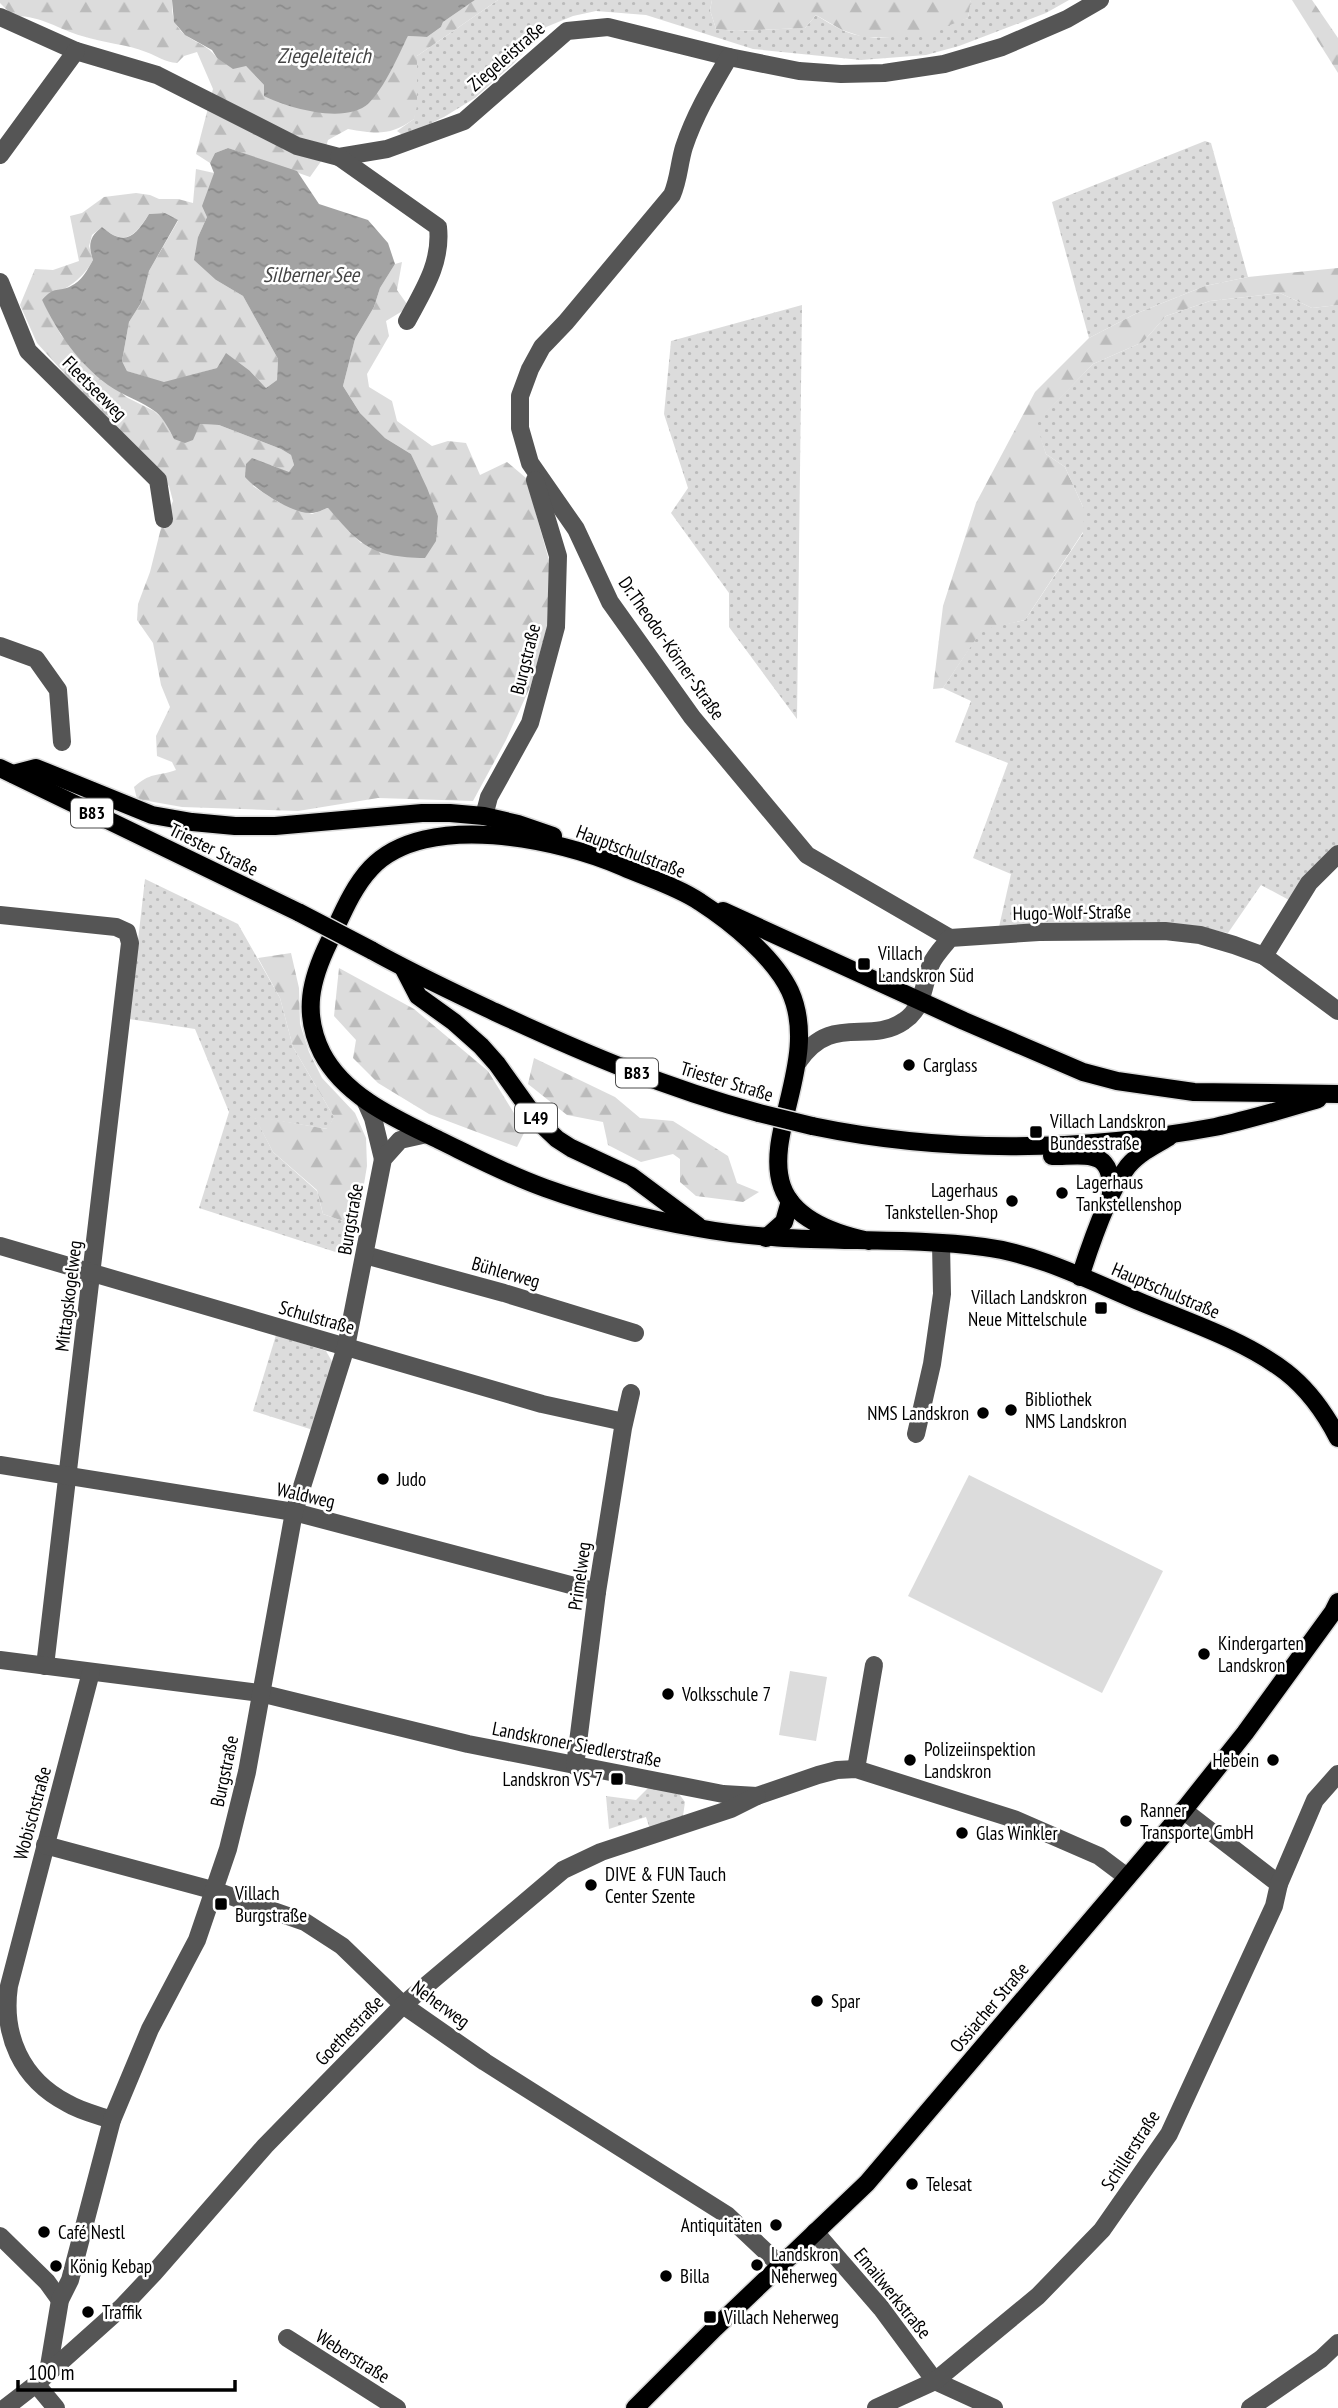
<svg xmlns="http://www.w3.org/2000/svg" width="1338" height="2408" font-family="'PT Sans Narrow',sans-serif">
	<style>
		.grass { fill: url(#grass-dots) }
		.forest { fill: url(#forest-firs) }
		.pitch { fill: #dcdcdc }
		.water { fill: url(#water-ripples) }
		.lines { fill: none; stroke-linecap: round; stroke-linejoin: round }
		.major-casing { stroke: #dbdbdb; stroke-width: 21 }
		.minor { stroke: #555; stroke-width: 18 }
		.major { stroke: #000; stroke-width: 18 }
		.major-bridge-casing { stroke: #dbdbdb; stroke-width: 21; stroke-linecap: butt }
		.major-bridge { stroke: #000; stroke-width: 18 }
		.poi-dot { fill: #000; stroke: #fff; stroke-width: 2.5 }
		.labels { text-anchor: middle; stroke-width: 5; stroke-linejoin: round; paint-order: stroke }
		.shield { fill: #fff; stroke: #4c4c4c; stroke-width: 2 }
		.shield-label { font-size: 18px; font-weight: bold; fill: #000 }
		.street-label { font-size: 19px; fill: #000; stroke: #fff }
		.poi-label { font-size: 19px; fill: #000; stroke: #fff; text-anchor: start }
		.water-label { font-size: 21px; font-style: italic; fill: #444; stroke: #fff }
	</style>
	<defs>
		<pattern id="grass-dots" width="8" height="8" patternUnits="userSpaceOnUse" patternTransform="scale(1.75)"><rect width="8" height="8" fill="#dcdcdc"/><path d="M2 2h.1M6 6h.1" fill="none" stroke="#bbb" stroke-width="1.8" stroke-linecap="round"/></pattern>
		<pattern id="forest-firs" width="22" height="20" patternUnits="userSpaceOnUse" patternTransform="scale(1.75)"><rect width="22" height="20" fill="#dcdcdc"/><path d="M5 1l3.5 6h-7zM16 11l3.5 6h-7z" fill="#bbb"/></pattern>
		<pattern id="water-ripples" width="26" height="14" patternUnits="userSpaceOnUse" patternTransform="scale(1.75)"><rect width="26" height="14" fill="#a3a3a3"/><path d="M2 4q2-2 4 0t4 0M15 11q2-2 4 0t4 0" fill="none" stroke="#8b8b8b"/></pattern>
	</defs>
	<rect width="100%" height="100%" fill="#fff"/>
	<g class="grass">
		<path d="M498 0H712L710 10 716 29 736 31 805 28 816 15C824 20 832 25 840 29 881 49 928 29 968 18L971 0H1069L1046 13 959 46 926 55 861 60 753 49 646 15 596 11 573 16 546 27 514 63 475 98 444 117 404 136 397 131 414 119 417 56Z"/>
		<path d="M1205 141 1211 143 1248 277 1205 286 1135 314 1089 338 1052 202Z"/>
		<path d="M1280 293 1312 308 1338 305V848L1289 900 1261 885 1228 933 1190 925 999 927 1011 874 973 858 1008 763 955 742 971 701 943 688 982 629 1025 620 1083 533V507L1065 467 1046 454 1035 423 1093 364 1143 342 1166 316 1210 301Z"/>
		<path d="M802 305 797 719 729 627V593L671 513 688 488 664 414 671 341Z"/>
		<path d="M145 879 238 924 280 998 293 1047 334 1117 328 1129 255 1117 273 1152 317 1191 323 1214 357 1226 351 1257 199 1208 229 1112 195 1029 129 1019Z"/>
		<path d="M276 1335 326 1351 334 1365 313 1430 253 1411Z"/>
		<path d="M649 1787 679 1794 685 1802 683 1816 650 1829 646 1817 609 1829 606 1796 636 1800Z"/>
	</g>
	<g class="forest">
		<path d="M0 0H172C172 7 172 16 175 22 183 41 207 42 217 58L246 66 264 85 368 104 394 63 408 36 427 37 441 27 443 22 475 0H498L417 56V106L414 119C390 136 377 134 348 129L328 140 322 160 310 177 228 148 215 153 210 163 196 154 213 89 197 52 184 56 177 63C165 62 157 56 146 52 126 44 103 43 82 36 58 29 40 15 13 16L0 3Z"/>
		<path d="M712 0H971L968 18 927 34 898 37H863L842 30 816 15 805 28 736 31 716 29 710 10Z"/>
		<path d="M1292 0H1312L1338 38V73Z"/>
		<path d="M196 169 214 173 207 217 198 237 216 280 243 296 278 359 277 380 266 388 250 371 217 368 164 383 127 371 122 361 129 322 141 303 149 271 178 221 165 213 149 214C135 236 125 247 102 227L92 235 89 246 93 260C81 282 64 290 42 300L61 335 126 397 154 411 164 420 174 439 200 424 219 425 281 449 291 455 294 465 289 473 271 465 253 486 278 502 312 514 328 508 361 543 438 516 411 454 385 438 360 413 343 386 355 339 374 307 380 288 395 264 402 262 397 290 409 307 386 321 389 336 367 374 369 387 392 401 397 421 432 446 448 441 466 443 480 475 507 462 526 478 550 564 547 627 531 685 506 740 473 801 378 798 298 811 182 807 137 799 134 787C151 772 155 777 176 770L172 762 157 756 156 736 170 707 161 685 153 643 137 620 138 604 150 572 161 528 173 501 169 486 143 461 37 343 20 305 35 269 53 270 79 261 70 216 82 213 104 197 136 193 150 195 159 199H178L193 203Z"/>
		<path d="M1338 268V305L1312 308 1280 293 1210 301 1166 316 1143 342 1093 364 1036 423 1046 454 1065 467 1083 507V532L1025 620 982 630 943 688 933 689 943 606 976 503 1035 392 1089 338 1135 314 1205 286 1248 277Z"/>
		<path d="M291 953 299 988 300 1024 309 1052 322 1078 355 1113 366 1138 367 1166 357 1226 323 1214 317 1190 273 1152 254 1116 327 1129 334 1117 293 1047 280 998 258 958Z"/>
		<path d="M339 968 414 1009 488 1071 525 1131 517 1147 429 1114 378 1083 353 1058 356 1040 334 1016Z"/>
		<path d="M534 1058 615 1097 640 1118 673 1121 728 1156 737 1183 759 1192 743 1202 696 1196 680 1182V1159L673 1154 641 1162 608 1145 603 1122 567 1115 528 1084Z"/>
	</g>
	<g class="pitch">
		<path d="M969 1475 1163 1571 1102 1693 908 1596Z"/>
		<path d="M790 1671 827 1677 816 1741 779 1735Z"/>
	</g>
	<g class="water">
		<path d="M172 0H475L443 22 441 27 427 37 408 36C398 56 385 87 369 103 346 125 288 108 264 96V85L246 66 233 69 217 58 212 50 185 35 174 22Z"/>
		<path d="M228 148 297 171 319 204 368 220 388 243 395 264 380 288 374 307 355 339 343 386 360 413 385 438 411 454 427 488 438 516 436 541 425 558C372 557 362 547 328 508 324 509 317 513 312 513 294 515 256 490 245 477L246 464 252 458 289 472 294 465 291 455 281 449 219 425 200 424 193 440 185 443 174 439C169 429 164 419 156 412 142 401 123 396 108 385 78 363 58 333 42 300 55 285 58 293 71 286 81 282 88 269 93 260 88 245 89 237 102 227 125 247 135 237 149 214L165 213 178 220 149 271 141 303 129 322 122 361 127 371 164 382 217 368 226 353 250 371 266 388 277 380 278 359 243 296 216 280 194 260 198 237 207 217 202 206 214 173 210 163 215 153Z"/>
	</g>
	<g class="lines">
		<defs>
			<g id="major">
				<path d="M0 768 300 913"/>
				<path d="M13 774 36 768 152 815 192 822 235 826H275L422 813H450L484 816 518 824 553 836"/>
				<path d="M723 911 964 1021 1083 1072 1117 1081 1194 1092 1338 1094"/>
				<path d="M371 950C412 973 453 992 495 1012 581 1052 668 1089 759 1113"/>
				<path d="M404 969 418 996 454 1022 481 1046 497 1064 537 1120 557 1139 571 1148 631 1176 698 1226"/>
				<path d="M812 1126C947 1154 1079 1152 1215 1127 1249 1120 1284 1109 1318 1099"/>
				<path d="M1052 1156C1088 1156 1113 1148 1111 1194"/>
				<path d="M766 1238 784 1222 790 1201"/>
				<path d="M869 1241C694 1204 834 1088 790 991 774 957 731 922 700 902 678 887 648 878 623 867 560 839 425 810 371 868 352 888 341 917 329 942 311 979 302 1013 322 1053 345 1097 396 1119 439 1140 474 1157 508 1175 545 1188 595 1206 646 1219 698 1228 793 1246 889 1235 984 1247 1039 1254 1092 1282 1143 1303 1189 1322 1246 1341 1286 1372 1309 1390 1325 1413 1338 1438"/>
				<path d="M1080 1277C1090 1246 1109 1190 1128 1166 1139 1153 1155 1145 1169 1137"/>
				<path d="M635 2408 715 2328 867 2183 1171 1826 1245 1733 1333 1612 1338 1602"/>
			</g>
		</defs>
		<use href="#major" class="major-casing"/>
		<g class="minor">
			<path d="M0 17 76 51 157 75 297 146 339 157 387 149 464 121 567 31 608 27 729 57 799 71 841 74 884 73 944 64 1002 47 1067 19 1100 0"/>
			<path d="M729 57C712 86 695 114 684 147 679 163 679 179 672 195L566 322 542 347 530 369 520 396V428L530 463 576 529 610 602 692 717 807 855 950 938"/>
			<path d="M0 155 76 51"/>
			<path d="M339 157 438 227C442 263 423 291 407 321"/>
			<path d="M0 282 28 351 158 480 164 519"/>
			<path d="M0 646 36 659 58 690 62 742"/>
			<path d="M484 816 489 797 530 723 556 627 558 556 535 480"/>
			<path d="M0 915 116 927 127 932 130 943 45 1666"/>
			<path d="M1264 956 1309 883 1338 854"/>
			<path d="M798 1062C832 1012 868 1046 904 1021 924 1008 923 984 931 964 935 955 944 946 950 938L1039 932 1165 931 1200 935 1234 945 1264 956 1338 1011"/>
			<path d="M365 1100 373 1118 383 1159"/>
			<path d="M0 1246 542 1404 624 1422"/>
			<path d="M365 1255 504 1293 635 1333"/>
			<path d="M916 1434 932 1364 942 1294 941 1243"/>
			<path d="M0 1465 294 1512 597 1592"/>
			<path d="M0 1660 260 1693 468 1744 723 1794 757 1796 818 1775 837 1770 856 1769 1014 1819 1099 1856 1127 1877"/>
			<path d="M91 1672 9 1986C2 2035 21 2079 67 2103 80 2111 97 2115 112 2120"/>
			<path d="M575 1766 597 1592 623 1428 631 1393"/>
			<path d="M856 1769 874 1665"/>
			<path d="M1183 1810 1279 1884"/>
			<path d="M45 1845 216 1891 305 1922 342 1946 403 2005 485 2062 727 2215 780 2265"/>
			<path d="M815 2232 881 2308 935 2381 994 2408"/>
			<path d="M0 2236 47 2282 60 2300"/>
			<path d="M287 2338 397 2408"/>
			<path d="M48 2372 60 2300 70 2280 112 2120 150 2029 197 1940 228 1849 247 1772 294 1512 346 1347 383 1159 400 1140 427 1134"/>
			<path d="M36 2384 56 2408"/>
			<path d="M5 2408 36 2384 122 2307 154 2273 265 2146 403 2005 563 1870 601 1852 731 1809 757 1796"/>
			<path d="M876 2408 935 2381 1038 2296 1102 2230 1169 2134 1274 1906 1279 1884 1315 1800 1338 1774"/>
			<path d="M1250 2408 1321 2359 1338 2343"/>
		</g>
		<use href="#major" class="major"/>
		<defs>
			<g id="major-bridge">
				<path d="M300 913 371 950"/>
				<path d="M759 1113 812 1126"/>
			</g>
		</defs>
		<use href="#major-bridge" class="major-bridge-casing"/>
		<use href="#major-bridge" class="major-bridge"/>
	</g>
	<g class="poi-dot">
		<rect x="857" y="957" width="14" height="14" rx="3.5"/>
		<circle cx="909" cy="1065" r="7"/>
		<rect x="1029" y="1125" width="14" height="14" rx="3.5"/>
		<circle cx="1062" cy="1193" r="7"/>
		<circle cx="1012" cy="1201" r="7"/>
		<rect x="1094" y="1301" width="14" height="14" rx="3.5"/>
		<circle cx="1011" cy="1410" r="7"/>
		<circle cx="983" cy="1413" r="7"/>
		<circle cx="383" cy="1479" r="7"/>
		<circle cx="1204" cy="1654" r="7"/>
		<circle cx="668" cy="1694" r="7"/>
		<circle cx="910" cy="1760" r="7"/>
		<circle cx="1273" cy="1760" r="7"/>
		<rect x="610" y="1772" width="14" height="14" rx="3.5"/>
		<circle cx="1126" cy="1821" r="7"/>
		<circle cx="962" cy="1833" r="7"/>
		<circle cx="591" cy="1885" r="7"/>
		<rect x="214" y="1897" width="14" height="14" rx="3.5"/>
		<circle cx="817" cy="2001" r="7"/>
		<circle cx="912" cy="2184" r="7"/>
		<circle cx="776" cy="2225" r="7"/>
		<circle cx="44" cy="2232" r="7"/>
		<circle cx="757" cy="2265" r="7"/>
		<circle cx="56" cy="2266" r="7"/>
		<circle cx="666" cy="2276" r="7"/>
		<circle cx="88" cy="2312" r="7"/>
		<rect x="703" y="2310" width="14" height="14" rx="3.5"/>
	</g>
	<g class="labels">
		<g class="shield">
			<rect x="71" y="798.5" width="42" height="29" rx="5"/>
			<rect x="616" y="1058.5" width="42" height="29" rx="5"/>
			<rect x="515" y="1103.5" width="42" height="29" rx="5"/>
		</g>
		<g class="shield-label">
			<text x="92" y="819">B83</text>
			<text x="637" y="1079">B83</text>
			<text x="536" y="1124">L49</text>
		</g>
		<g class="street-label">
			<text transform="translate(506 56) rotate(-41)" y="7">Ziegeleistraße</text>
			<text transform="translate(95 388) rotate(45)" y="7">Fleetseeweg</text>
			<text transform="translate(672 648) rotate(55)" y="7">Dr.Theodor-Körner-Straße</text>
			<text transform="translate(525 659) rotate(-76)" y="7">Burgstraße</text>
			<text transform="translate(214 849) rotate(26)" y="7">Triester Straße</text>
			<text transform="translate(631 851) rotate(21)" y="7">Hauptschulstraße</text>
			<text transform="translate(1072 912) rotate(-1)" y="7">Hugo-Wolf-Straße</text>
			<text transform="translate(727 1081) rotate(17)" y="7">Triester Straße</text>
			<text transform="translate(350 1219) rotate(-80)" y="7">Burgstraße</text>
			<text transform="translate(506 1272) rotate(16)" y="7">Bühlerweg</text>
			<text transform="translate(1166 1290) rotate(23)" y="7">Hauptschulstraße</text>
			<text transform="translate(68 1296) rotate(-83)" y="7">Mittagskogelweg</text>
			<text transform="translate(317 1317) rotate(16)" y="7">Schulstraße</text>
			<text transform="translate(306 1495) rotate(13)" y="7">Waldweg</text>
			<text transform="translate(579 1576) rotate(-82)" y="7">Primelweg</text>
			<text transform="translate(577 1744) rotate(11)" y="7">Landskroner Siedlerstraße</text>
			<text transform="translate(224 1771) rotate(-78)" y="7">Burgstraße</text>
			<text transform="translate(32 1813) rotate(-75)" y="7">Wobischstraße</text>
			<text transform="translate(441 2004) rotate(36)" y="7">Neherweg</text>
			<text transform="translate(989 2007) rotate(-50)" y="7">Ossiacher Straße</text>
			<text transform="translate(349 2030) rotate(-46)" y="7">Goethestraße</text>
			<text transform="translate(1130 2150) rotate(-57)" y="7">Schillerstraße</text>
			<text transform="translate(893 2293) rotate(51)" y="7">Emailwerkstraße</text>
			<text transform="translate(353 2356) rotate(32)" y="7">Weberstraße</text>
		</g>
		<g class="poi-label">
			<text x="878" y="960">Villach<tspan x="878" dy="22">Landskron Süd</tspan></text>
			<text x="923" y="1072">Carglass</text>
			<text x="1050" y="1128">Villach Landskron<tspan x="1050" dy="22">Bundesstraße</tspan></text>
			<text x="1076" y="1189">Lagerhaus<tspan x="1076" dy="22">Tankstellenshop</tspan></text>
			<text x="998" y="1197" text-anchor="end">Lagerhaus<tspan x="998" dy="22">Tankstellen-Shop</tspan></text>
			<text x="1087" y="1304" text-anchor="end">Villach Landskron<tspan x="1087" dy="22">Neue Mittelschule</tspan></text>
			<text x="1025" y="1406">Bibliothek<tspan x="1025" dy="22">NMS Landskron</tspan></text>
			<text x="969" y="1420" text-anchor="end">NMS Landskron</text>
			<text x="397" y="1486">Judo</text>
			<text x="1218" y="1650">Kindergarten<tspan x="1218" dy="22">Landskron</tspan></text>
			<text x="682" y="1701">Volksschule 7</text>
			<text x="924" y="1756">Polizeiinspektion<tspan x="924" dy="22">Landskron</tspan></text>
			<text x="1259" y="1767" text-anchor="end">Hebein</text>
			<text x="603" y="1786" text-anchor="end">Landskron VS 7</text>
			<text x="1140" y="1817">Ranner<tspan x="1140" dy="22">Transporte GmbH</tspan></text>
			<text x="976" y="1840">Glas Winkler</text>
			<text x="605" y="1881">DIVE &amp; FUN Tauch<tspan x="605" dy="22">Center Szente</tspan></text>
			<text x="235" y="1900">Villach<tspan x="235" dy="22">Burgstraße</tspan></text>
			<text x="831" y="2008">Spar</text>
			<text x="926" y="2191">Telesat</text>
			<text x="762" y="2232" text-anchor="end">Antiquitäten</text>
			<text x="58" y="2239">Café Nestl</text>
			<text x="771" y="2261">Landskron<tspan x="771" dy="22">Neherweg</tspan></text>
			<text x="70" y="2273">König Kebap</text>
			<text x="680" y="2283">Billa</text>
			<text x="102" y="2319">Traffik</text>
			<text x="724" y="2324">Villach Neherweg</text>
		</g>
		<g class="water-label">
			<text x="324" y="63">Ziegeleiteich</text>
			<text x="311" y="282">Silberner See</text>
		</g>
	</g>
	<path d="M18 2380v10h217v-10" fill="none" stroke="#000000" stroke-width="3.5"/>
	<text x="28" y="2380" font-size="21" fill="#000000" stroke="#ffffff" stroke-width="5" paint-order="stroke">100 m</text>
</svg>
